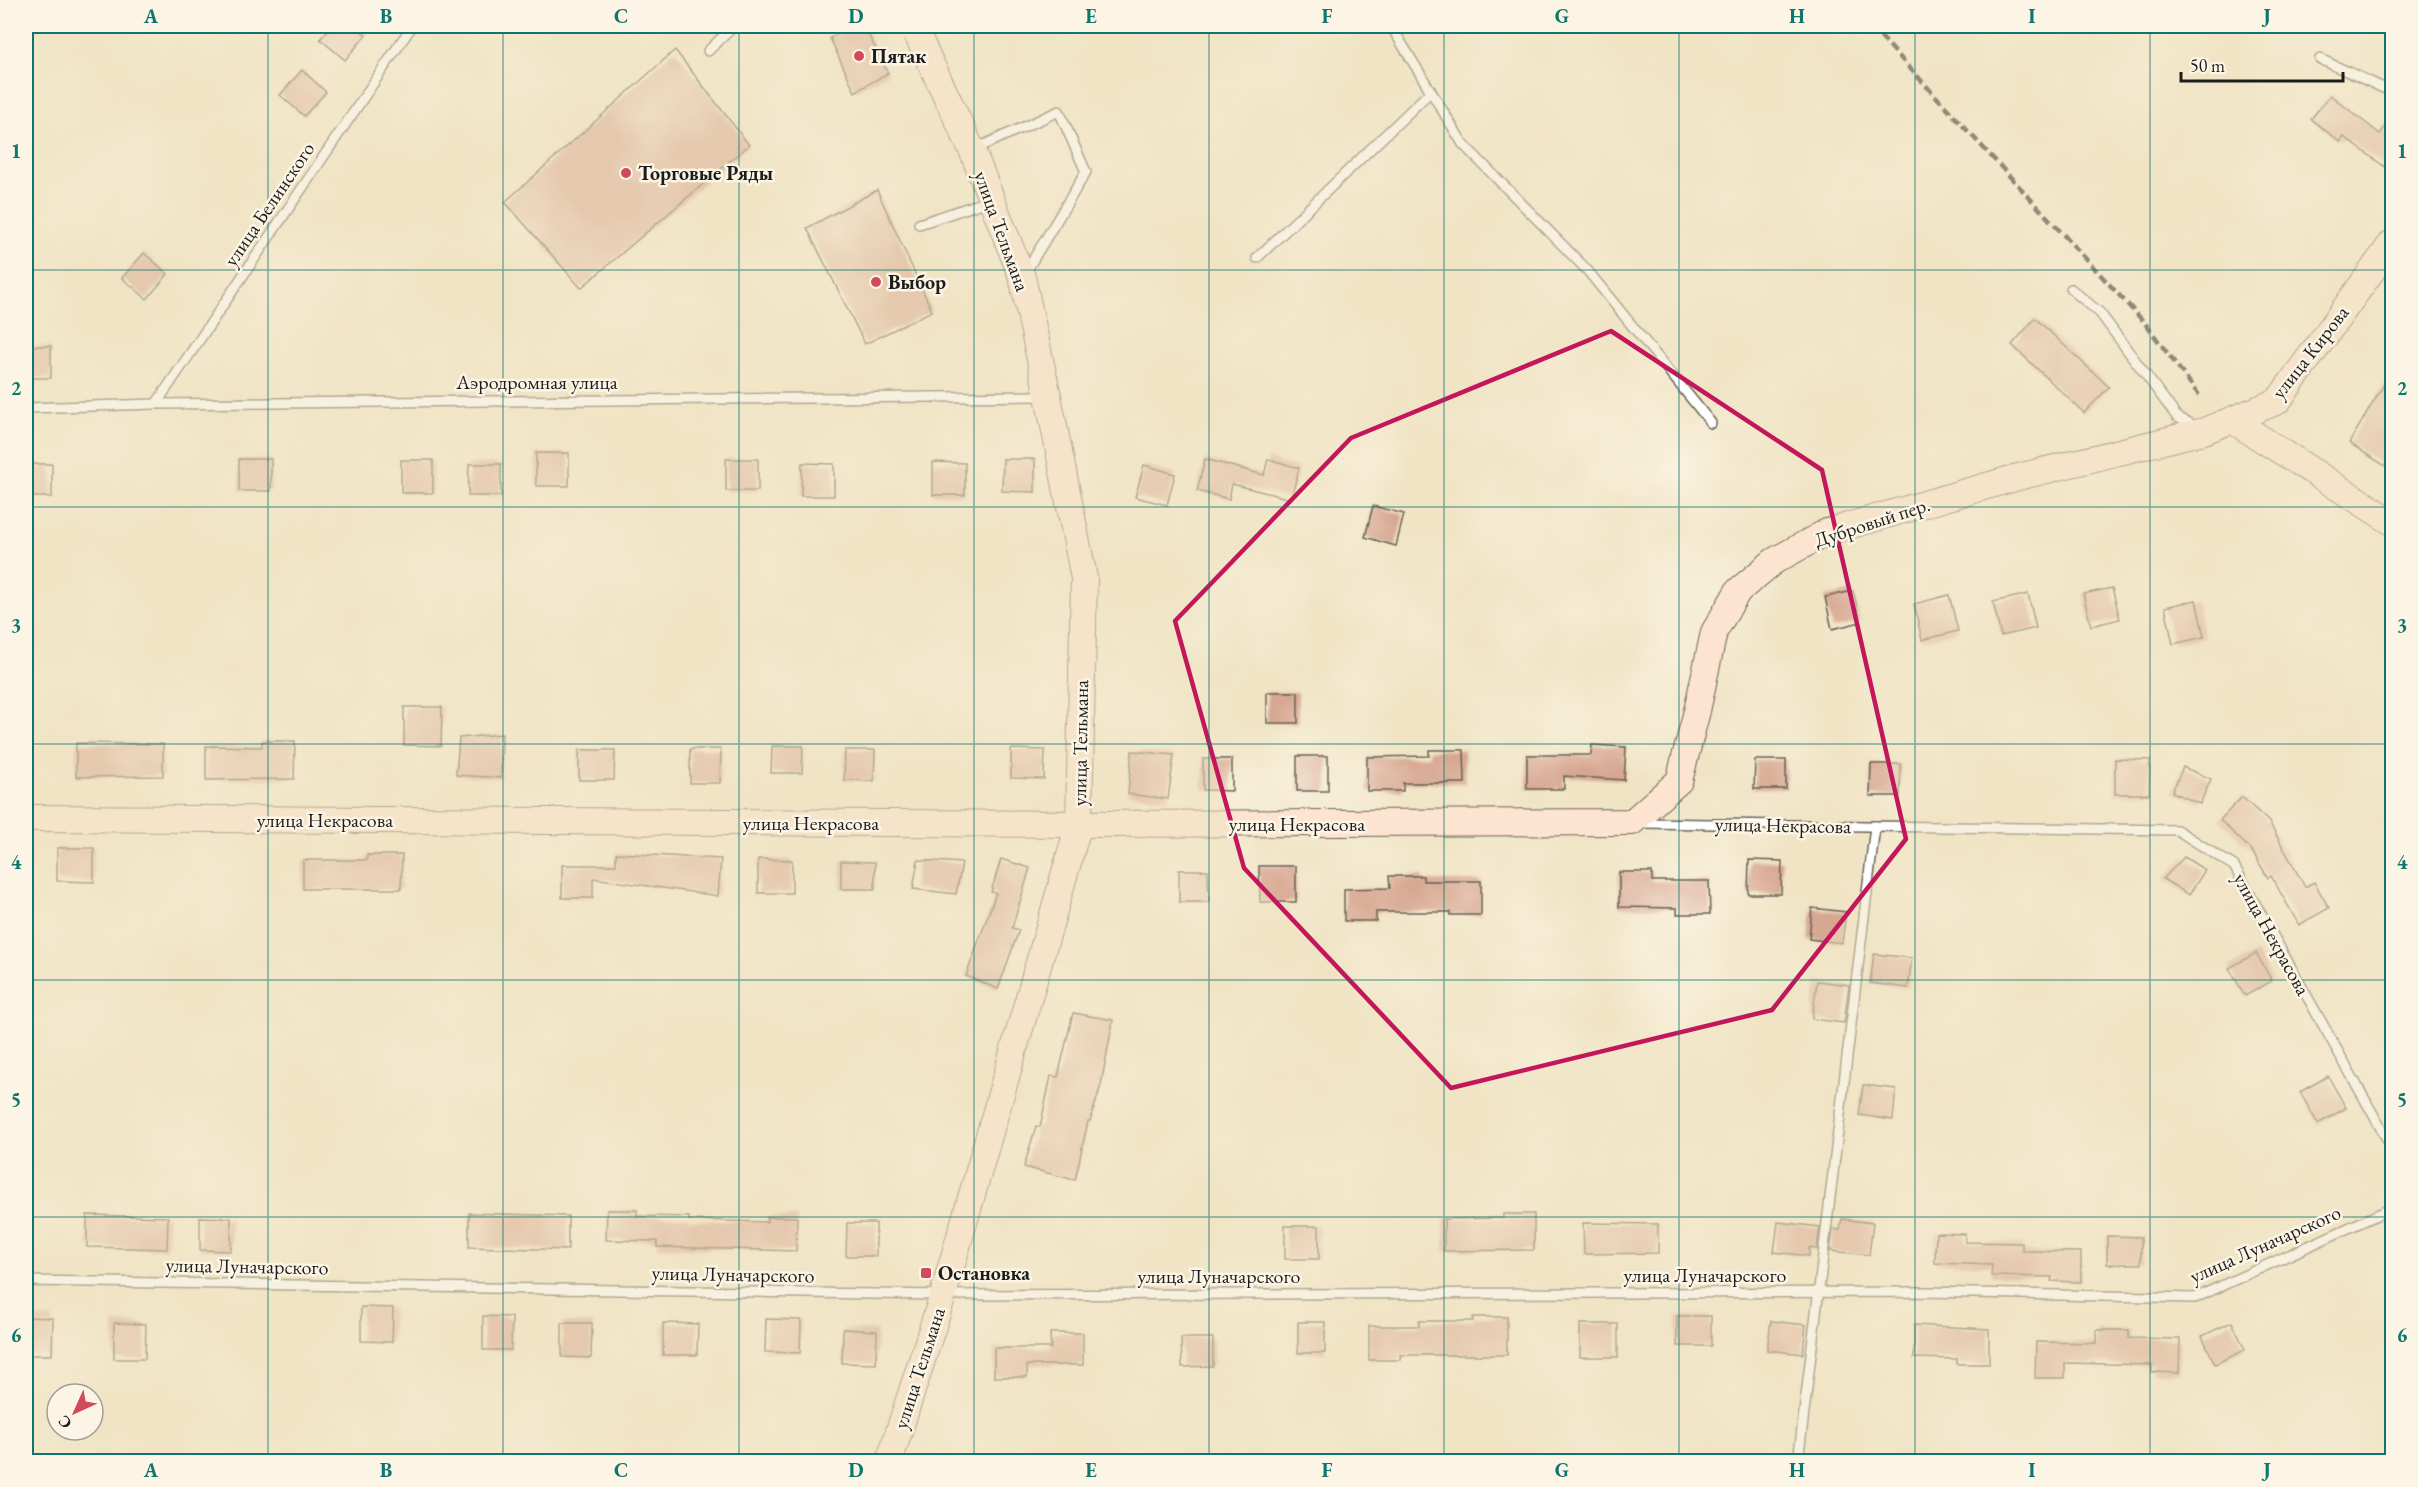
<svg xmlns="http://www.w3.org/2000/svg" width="2418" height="1487" font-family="'EB Garamond',serif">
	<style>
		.building { fill: #d7a792 }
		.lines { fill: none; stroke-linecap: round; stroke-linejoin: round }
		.lane-casing { stroke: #666257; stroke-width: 12 }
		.secondary-casing { stroke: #666257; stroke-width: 28 }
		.lane { stroke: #fff; stroke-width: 9 }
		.secondary { stroke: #fde4d1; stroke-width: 26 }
		.rail { stroke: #1c1c1c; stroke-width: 4.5; stroke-dasharray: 9 4.5; stroke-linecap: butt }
		.marked { fill: none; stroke: #c2185b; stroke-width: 4.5; stroke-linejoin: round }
		.grid { fill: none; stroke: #0f766e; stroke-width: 1.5; stroke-opacity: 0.55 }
		.poi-dot { fill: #d1495b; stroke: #fcf5e5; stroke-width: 2 }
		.labels { text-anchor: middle; stroke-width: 5; stroke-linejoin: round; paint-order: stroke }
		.poi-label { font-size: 20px; font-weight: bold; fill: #1c1c1c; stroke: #fcf5e5; text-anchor: start }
		.street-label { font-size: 20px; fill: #1c1c1c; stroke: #fcf5e5 }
		.neatline { fill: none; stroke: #0f766e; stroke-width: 2 }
		.grid-label { font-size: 20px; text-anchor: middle; font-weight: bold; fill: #0f766e }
	</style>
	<rect width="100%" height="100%" fill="#fcf5e5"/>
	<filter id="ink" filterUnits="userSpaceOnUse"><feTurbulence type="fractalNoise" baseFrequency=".0167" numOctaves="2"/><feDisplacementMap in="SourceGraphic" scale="12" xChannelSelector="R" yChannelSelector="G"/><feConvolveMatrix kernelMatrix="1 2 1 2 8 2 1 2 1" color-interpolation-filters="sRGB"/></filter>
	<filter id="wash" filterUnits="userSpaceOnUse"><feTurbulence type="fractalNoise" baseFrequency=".008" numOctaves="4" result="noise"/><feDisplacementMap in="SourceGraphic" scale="24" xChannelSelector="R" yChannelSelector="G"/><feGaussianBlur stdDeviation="1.35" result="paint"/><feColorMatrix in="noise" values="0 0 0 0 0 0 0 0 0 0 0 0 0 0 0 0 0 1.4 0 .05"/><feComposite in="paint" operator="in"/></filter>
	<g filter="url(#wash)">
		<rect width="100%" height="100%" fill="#f0e4c5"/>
		<g id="blocks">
			<g class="building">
				<path d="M332 26H355L366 35 345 60 320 39Z"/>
				<path d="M855 26H864L888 73 855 92 830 38Z"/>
				<path d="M675 50 749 145 581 288 505 202Z"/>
				<path d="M302 70 326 92 304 116 280 95Z"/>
				<path d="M2330 95 2380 134 2392 117V172L2344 137 2340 142 2311 119Z"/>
				<path d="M877 190 932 311 865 344 807 228Z"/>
				<path d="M144 253 168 274 147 299 122 278Z"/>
				<path d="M2035 318 2109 387 2084 413 2012 345Z"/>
				<rect x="26" y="346" width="25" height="32"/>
				<path d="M2392 371V454L2385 466 2349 443Z"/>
				<rect x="536" y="453" width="33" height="33"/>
				<rect x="239" y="459" width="32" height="32"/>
				<rect x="726" y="459" width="32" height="32"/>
				<path d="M1003 459H1035V492L1002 491Z"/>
				<path d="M1205 459 1264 475 1268 459 1299 468 1291 499 1232 484 1229 499 1197 491Z"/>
				<rect x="401" y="460" width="32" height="33"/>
				<path d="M933 462 965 463V495H933Z"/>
				<path d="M802 463 834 464V496H801Z"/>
				<rect x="26" y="464" width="26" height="33"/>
				<path d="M469 464H501V496H468Z"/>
				<path d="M1144 465 1175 474 1167 505 1135 497Z"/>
				<path d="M1373 506 1404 514 1396 546 1365 537Z"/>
				<path d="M2112 588 2120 619 2091 626 2083 594Z"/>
				<path d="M1853 591 1861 622 1832 629 1825 597Z"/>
				<path d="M2028 594 2036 628 2001 636 1993 602Z"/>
				<path d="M1949 595 1958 631 1922 640 1914 604Z"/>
				<path d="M2196 600 2204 637 2173 644 2165 607Z"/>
				<rect x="1267" y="692" width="31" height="31"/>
				<path d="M404 707H442L441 746 404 745Z"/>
				<path d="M502 734 501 778 456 775 459 738Z"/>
				<path d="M262 741H295L294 779 206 780V746L262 747Z"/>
				<path d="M76 743 163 744V776L76 777Z"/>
				<path d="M1592 745 1626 747 1624 780 1564 776V789H1527V755H1591Z"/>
				<path d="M772 746H803L802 773H771Z"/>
				<path d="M690 749H721L720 783H690Z"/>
				<path d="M1011 749 1045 750 1044 779 1011 778Z"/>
				<path d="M579 750H615L614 780H579Z"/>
				<path d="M845 750H875L874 781 844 780Z"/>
				<path d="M1429 750H1464L1465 783H1403V791H1367V757L1429 756Z"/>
				<path d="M1132 751 1174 755 1168 799 1128 794Z"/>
				<rect x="1297" y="756" width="31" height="35"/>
				<path d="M1203 759H1232V791L1203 790Z"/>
				<path d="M2115 759 2150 760 2149 794H2115Z"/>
				<path d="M1755 760H1786V789H1754Z"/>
				<path d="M1871 764H1901L1900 796H1870Z"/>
				<path d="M2183 767 2211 779 2200 804 2172 792Z"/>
				<path d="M2242 797 2269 822 2305 887 2314 882 2329 908 2299 925 2271 876 2268 878 2252 851 2220 820Z"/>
				<path d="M57 848H94V882L57 881Z"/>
				<path d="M616 853 721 859 718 896 593 878V898H562V865H616Z"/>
				<path d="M367 855H402L401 889H303V860H367Z"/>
				<path d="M2184 857 2205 870 2189 895 2163 879Z"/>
				<path d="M758 859 792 860V893H758Z"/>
				<path d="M1001 859 1030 868 1012 928 1019 930 998 989 966 976 996 893 991 892Z"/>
				<path d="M918 860 962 863 956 894 913 889Z"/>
				<path d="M1749 860 1782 861 1781 894H1748Z"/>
				<path d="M841 861 875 862V889H841Z"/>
				<path d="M1259 866H1296V902H1260Z"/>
				<path d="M1179 870H1208L1209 902H1179Z"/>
				<path d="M1619 872H1652V881H1709L1710 914H1677V908L1619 907Z"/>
				<path d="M1389 876H1423V881H1481V915H1450V912H1376V921H1344V889L1390 888Z"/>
				<path d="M1812 908 1846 912 1842 943 1809 939Z"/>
				<path d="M2256 953 2272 981 2245 996 2229 968Z"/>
				<path d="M1874 954 1912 958 1908 988 1870 983Z"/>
				<path d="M1817 981 1849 985 1844 1023 1812 1019Z"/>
				<path d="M1073 1013 1113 1020 1101 1085 1090 1121H1088L1075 1180 1024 1167 1036 1126 1040 1127 1051 1076 1058 1077Z"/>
				<path d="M2328 1076 2346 1108 2318 1124 2300 1092Z"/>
				<path d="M1863 1085 1896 1089 1893 1120 1859 1115Z"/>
				<path d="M607 1210H637V1216L689 1217V1220L767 1222V1217H797L796 1251 657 1247V1241L606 1240Z"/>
				<path d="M469 1213 568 1216V1250L469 1247Z"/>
				<path d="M1503 1214H1534V1250L1444 1251V1219L1503 1218Z"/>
				<path d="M87 1215 168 1217 167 1249 87 1247Z"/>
				<path d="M200 1217 231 1218V1251L200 1250Z"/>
				<path d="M1842 1219 1873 1223 1869 1255 1830 1251 1833 1229 1840 1230Z"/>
				<path d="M1778 1222 1820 1227 1817 1249 1809 1248V1256L1774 1252Z"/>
				<path d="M847 1223H876V1256H846Z"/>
				<path d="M1583 1223 1658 1224V1253L1584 1254Z"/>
				<rect x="1285" y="1226" width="34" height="33"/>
				<path d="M1936 1233 1965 1234V1242L2022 1243V1251L2081 1252V1282L2051 1281 2052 1277 1991 1276 1992 1265 1935 1263Z"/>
				<path d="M2107 1236 2141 1237V1264H2107Z"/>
				<path d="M361 1307 393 1308 392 1342 361 1341Z"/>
				<path d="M483 1316 512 1317 511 1350H483Z"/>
				<rect x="1677" y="1316" width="34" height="30"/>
				<path d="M26 1317 53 1318 52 1355H26Z"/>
				<path d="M1473 1317H1507V1355H1400V1360H1369V1326H1419V1321H1473Z"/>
				<path d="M766 1319 801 1320 800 1353 765 1352Z"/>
				<path d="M1771 1321 1806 1325 1803 1354 1767 1350Z"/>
				<rect x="1298" y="1322" width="27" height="31"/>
				<path d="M2232 1322 2245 1350 2215 1364 2202 1336Z"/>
				<path d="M114 1323 146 1324 145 1359H114Z"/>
				<path d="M562 1323H592L591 1358 562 1357Z"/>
				<path d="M663 1323 698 1324 697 1355H663Z"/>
				<rect x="1580" y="1324" width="38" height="33"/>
				<path d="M1914 1325 1989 1329V1364H1956L1957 1359 1914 1358Z"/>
				<path d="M843 1329 877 1331 876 1364 842 1363Z"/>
				<path d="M2096 1330H2129V1338L2180 1339 2179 1373 2152 1372V1365L2065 1363V1378H2035L2036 1342 2096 1343Z"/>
				<path d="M1050 1333H1083V1365H1027V1377H994V1348H1051Z"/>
				<path d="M1181 1338H1213V1366L1182 1367Z"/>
			</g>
		</g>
	</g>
	<g filter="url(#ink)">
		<use href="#blocks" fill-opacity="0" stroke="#666257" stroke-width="1.5"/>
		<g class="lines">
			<defs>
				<g id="lane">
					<path d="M1391 26 1463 144 1587 270 1711 423"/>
					<path d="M708 51 734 26"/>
					<path d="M2320 59 2392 92"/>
					<path d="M975 149 1059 111 1086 172 1025 273"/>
					<path d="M919 224 991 200"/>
					<path d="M1257 258 1431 91"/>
					<path d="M2071 289 2100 313 2177 417 2197 427"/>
					<path d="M156 404 412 26"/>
					<path d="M26 408 156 404 1046 396"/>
					<path d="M1641 823 2177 830 2234 866 2392 1148"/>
					<path d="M26 1281 943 1295 1927 1292 2195 1298 2392 1208"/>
					<path d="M1798 1462 1875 826"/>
				</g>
				<g id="secondary">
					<path d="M2232 420 2392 522"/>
					<path d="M26 818 1079 824 1632 822 1679 781 1697 711 1714 632 1738 591 1774 561 1827 532 2018 477 2204 431 2278 401 2392 243"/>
					<path d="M889 1462 943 1295 1079 824 1084 578 1048 396 1022 277 972 150 913 26"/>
				</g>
			</defs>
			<use href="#lane" class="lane-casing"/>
			<use href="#secondary" class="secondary-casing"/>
			<use href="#lane" class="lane"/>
			<use href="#secondary" class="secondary"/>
			<path class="rail" d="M1871 26 2144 322 2199 395"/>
		</g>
	</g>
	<path d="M0 0H2418V1487H0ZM1611 331 1822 470 1906 839 1772 1010 1451 1088 1244 868 1175 621 1351 438Z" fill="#f0e4c5" fill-opacity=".55" fill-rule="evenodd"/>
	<path class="marked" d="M1611 331 1822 470 1906 839 1772 1010 1451 1088 1244 868 1175 621 1351 438Z"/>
	<path class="grid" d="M268 26V1462M503 26V1462M739 26V1462M974 26V1462M1209 26V1462M1444 26V1462M1679 26V1462M1915 26V1462M2150 26V1462M26 270H2392M26 507H2392M26 744H2392M26 980H2392M26 1217H2392"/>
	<g class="poi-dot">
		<circle cx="859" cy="56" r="6"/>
		<circle cx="626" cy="173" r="6"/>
		<circle cx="876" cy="282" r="6"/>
		<rect x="920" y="1267" width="12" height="12" rx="3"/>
	</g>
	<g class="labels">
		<g class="poi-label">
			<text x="871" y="63">Пятак</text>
			<text x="638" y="180">Торговые Ряды</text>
			<text x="888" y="289">Выбор</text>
			<text x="938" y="1280">Остановка</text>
		</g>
		<g class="street-label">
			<text transform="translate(269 204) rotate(-56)" y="7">улица Белинского</text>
			<text transform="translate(1002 231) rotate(70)" y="7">улица Тельмана</text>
			<text transform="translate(2310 352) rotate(-52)" y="7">улица Кирова</text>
			<text x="537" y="389">Аэродромная улица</text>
			<text transform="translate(1872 522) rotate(-18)" y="7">Дубровый пер.</text>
			<text transform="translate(1080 743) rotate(-89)" y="7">улица Тельмана</text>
			<text x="325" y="827">улица Некрасова</text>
			<text x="811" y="830">улица Некрасова</text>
			<text x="1297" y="831">улица Некрасова</text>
			<text transform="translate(1783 825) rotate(1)" y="7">улица Некрасова</text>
			<text transform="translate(2272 934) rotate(61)" y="7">улица Некрасова</text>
			<text transform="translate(2265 1244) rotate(-24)" y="7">улица Луначарского</text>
			<text transform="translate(247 1266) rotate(1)" y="7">улица Луначарского</text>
			<text transform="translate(733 1274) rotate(1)" y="7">улица Луначарского</text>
			<text x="1705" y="1282">улица Луначарского</text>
			<text x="1219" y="1283">улица Луначарского</text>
			<text transform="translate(919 1368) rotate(-72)" y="7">улица Тельмана</text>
		</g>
	</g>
	<rect width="2418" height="1487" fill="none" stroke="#fcf5e5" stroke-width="66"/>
	<g transform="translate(75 1412) rotate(225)"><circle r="28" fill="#fcf5e5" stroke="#a29e95" stroke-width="1.5"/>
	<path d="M0-4.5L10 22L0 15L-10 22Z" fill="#d1495b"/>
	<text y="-9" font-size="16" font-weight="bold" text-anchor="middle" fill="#1c1c1c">С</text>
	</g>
	<path d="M2181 72v9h162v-9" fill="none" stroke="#1c1c1c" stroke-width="3"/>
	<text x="2190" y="72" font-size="18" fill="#1c1c1c" stroke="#fcf5e5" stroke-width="4.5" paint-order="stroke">50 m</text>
	<rect x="33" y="33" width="2352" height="1421" class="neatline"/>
	<g class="grid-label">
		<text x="151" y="23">A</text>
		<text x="386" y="23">B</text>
		<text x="621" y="23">C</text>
		<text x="856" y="23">D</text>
		<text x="1091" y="23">E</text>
		<text x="1327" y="23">F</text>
		<text x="1562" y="23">G</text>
		<text x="1797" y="23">H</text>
		<text x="2032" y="23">I</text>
		<text x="2267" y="23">J</text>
		<text x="16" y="158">1</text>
		<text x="2402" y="158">1</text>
		<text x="16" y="395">2</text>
		<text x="2402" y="395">2</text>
		<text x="16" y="632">3</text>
		<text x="2402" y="632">3</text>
		<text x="16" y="869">4</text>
		<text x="2402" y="869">4</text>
		<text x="16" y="1106">5</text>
		<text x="2402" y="1106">5</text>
		<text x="16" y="1342">6</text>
		<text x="2402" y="1342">6</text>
		<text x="151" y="1477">A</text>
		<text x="386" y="1477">B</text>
		<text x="621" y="1477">C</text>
		<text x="856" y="1477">D</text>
		<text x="1091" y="1477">E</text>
		<text x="1327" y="1477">F</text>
		<text x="1562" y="1477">G</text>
		<text x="1797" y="1477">H</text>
		<text x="2032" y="1477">I</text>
		<text x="2267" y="1477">J</text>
	</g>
</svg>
